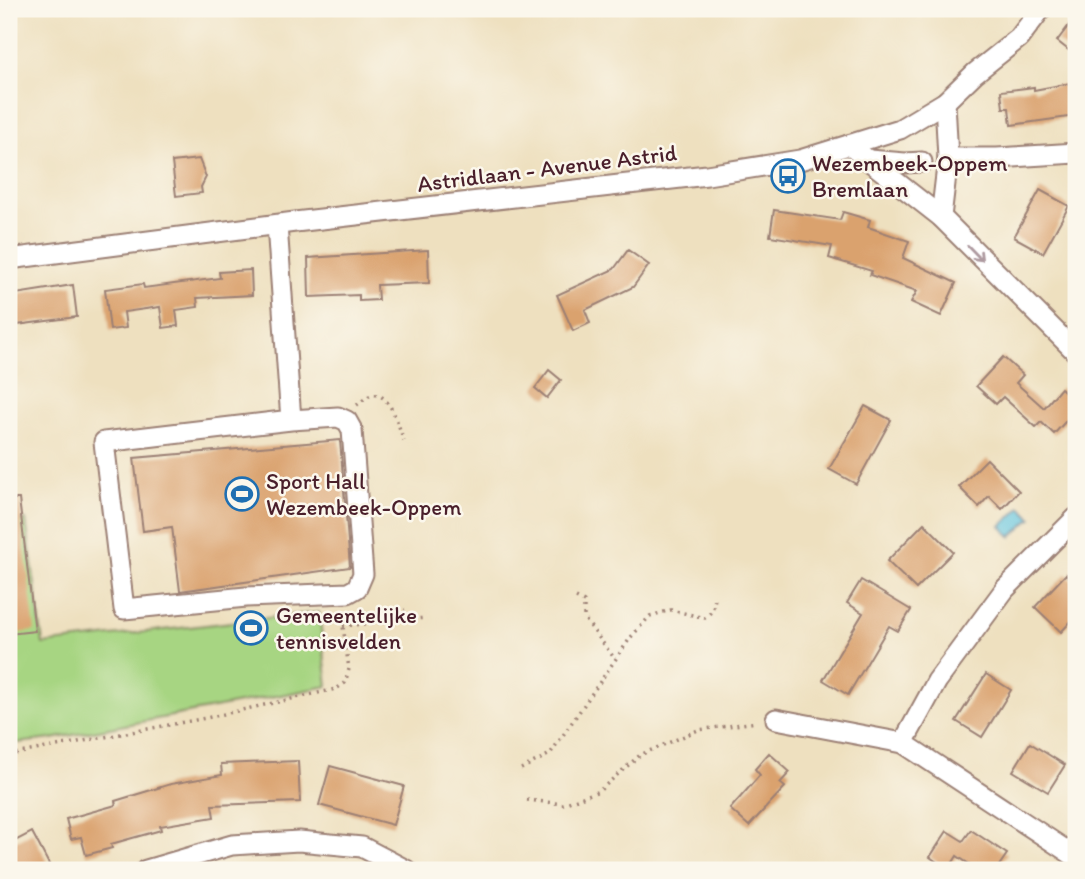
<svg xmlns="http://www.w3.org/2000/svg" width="1085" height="879" font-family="Itim,sans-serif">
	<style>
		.green { fill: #a7d582; stroke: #787a56; stroke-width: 2 }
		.water { fill: #5fc3dd; stroke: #547184; stroke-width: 2 }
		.building { fill: #daa26e }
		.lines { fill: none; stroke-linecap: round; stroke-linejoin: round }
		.minor-casing { stroke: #9c8075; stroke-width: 23 }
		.path { stroke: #9c8075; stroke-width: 3.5; stroke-dasharray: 2 5; stroke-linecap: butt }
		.minor { stroke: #fff; stroke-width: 19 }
		.oneway { stroke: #ae9aa0 }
		.labels { text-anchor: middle; stroke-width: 5; stroke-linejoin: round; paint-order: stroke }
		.poi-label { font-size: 23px; fill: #4a1f2b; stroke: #fbf7ec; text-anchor: start }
		.street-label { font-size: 23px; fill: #4a1f2b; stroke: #fbf7ec }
	</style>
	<rect width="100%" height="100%" fill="#fbf7ec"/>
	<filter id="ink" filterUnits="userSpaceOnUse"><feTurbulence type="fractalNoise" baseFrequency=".0143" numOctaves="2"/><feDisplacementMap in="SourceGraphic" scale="14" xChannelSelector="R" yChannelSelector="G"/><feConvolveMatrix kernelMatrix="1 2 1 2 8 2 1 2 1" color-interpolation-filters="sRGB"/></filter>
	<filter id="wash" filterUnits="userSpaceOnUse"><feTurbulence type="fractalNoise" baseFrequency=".00686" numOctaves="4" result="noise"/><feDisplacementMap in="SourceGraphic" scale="28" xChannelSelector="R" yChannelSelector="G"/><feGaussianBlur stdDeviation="1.57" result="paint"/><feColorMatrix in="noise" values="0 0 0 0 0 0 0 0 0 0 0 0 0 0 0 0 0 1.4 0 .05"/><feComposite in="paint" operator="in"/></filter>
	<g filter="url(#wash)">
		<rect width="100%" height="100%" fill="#eee0bf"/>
		<path class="green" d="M26 520 43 644 319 612 328 686 52 739 9 744V522Z"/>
		<path class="water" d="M1021 507 1032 518 1011 537 1001 526Z"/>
		<g id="blocks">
			<g class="building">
				<path d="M1076 16V56L1057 41Z"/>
				<path d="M1076 82V116L1011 125 1009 108H1003L1001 91 1034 87V90Z"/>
				<path d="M199 159 206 177 201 187 202 193 176 196 172 162Z"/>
				<path d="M1040 190 1069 206 1043 253 1014 237Z"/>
				<path d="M774 210 840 220 843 212 870 220 868 227 909 241 903 258 956 283 941 316 911 302 917 291 870 275 872 271 829 258 832 246 770 236Z"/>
				<path d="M428 250 429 283 377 285 378 300 359 301V295L309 297 308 258Z"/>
				<path d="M628 250 649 265 633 287 585 310 590 323 573 331 557 295 614 269Z"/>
				<path d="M251 270 252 295 197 298 198 307 176 310 178 326 163 328 160 307 124 312 126 328 110 330 105 289 143 284 144 288 220 278 219 272Z"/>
				<path d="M73 285 77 317 9 326V295Z"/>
				<path d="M1003 357 1023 375 1016 383 1044 408 1061 388 1076 402V410L1054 434 1041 422 1036 427 1003 397 996 404 976 386Z"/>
				<path d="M549 370 561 380 547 398 535 388Z"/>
				<path d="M865 406 891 420 856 484 829 469Z"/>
				<path d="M340 440 350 567 180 591 172 527 143 531 134 458Z"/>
				<path d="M987 459 1019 491 1002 509 989 496 979 507 959 487Z"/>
				<path d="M9 499H19L35 631 9 634Z"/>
				<path d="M924 523 953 552 916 589 887 561Z"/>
				<path d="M1066 574 1076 584V616L1061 632 1035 607Z"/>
				<path d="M861 580 911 610 898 631 889 626 848 695 823 680 863 613 847 603Z"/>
				<path d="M986 674 1011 690 982 737 956 721Z"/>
				<path d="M1030 743 1065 765 1048 792 1013 771Z"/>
				<path d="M769 753 790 772 780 783 785 787 749 826 730 809 760 775 755 769Z"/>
				<path d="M298 761 300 802 212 805 214 817 160 826 161 830 111 844 112 848 86 855 81 837 71 839 66 819 116 805 115 801 171 784 222 775 221 764Z"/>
				<path d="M330 766 404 786 393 825 319 805Z"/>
				<path d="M971 830 1007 854 996 870H978L957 856 948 870 930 857 947 831 963 841Z"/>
				<path d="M32 832 52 870H19L16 864 9 867V844Z"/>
			</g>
		</g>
	</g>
	<g filter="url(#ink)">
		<use href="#blocks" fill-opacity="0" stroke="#9c8075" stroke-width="2"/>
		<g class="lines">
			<defs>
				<g id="minor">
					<path d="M849 145 941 217 1076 352"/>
					<path d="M948 158H997L1076 153"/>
					<path d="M869 160 905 163 922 162"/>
					<path d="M941 217 948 158 945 102"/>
					<path d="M277 225 291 420 104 442 124 609 246 597 348 593 357 588 363 574 352 430 347 421 338 417 291 420"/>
					<path d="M9 259 295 222 707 175 800 160 900 129 945 102 975 73 1019 38 1041 9"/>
					<path d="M776 719 903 743 1076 857"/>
					<path d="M903 743 937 681 1005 589 1076 518"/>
					<path d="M146 870 232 845 299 841 362 847 406 870"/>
				</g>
			</defs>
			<use href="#minor" class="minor-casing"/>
			<g class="path">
				<path d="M357 405C361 402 367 396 372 395 390 391 399 428 404 441"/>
				<path d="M576 598 584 602V618L615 659"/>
				<path d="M342 620 405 610"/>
				<path d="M343 626 426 618"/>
				<path d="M9 755 206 718 336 689 345 683 349 669 341 612"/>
				<path d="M521 769 550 754 631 637 650 616 671 610 705 618 712 611 716 595"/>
				<path d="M527 800 563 804 599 791 640 755 698 730 757 722"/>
			</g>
			<use href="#minor" class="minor"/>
		</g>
		<defs><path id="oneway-shaft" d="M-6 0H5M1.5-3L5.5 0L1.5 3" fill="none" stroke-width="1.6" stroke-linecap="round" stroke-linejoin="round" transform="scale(1.75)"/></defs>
		<use class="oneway" href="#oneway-shaft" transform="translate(975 253) rotate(46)"/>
	</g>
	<defs>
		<symbol id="bus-ring" viewBox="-11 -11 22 22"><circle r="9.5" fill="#fbf7ec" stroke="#1f6fb2" stroke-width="1.5"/><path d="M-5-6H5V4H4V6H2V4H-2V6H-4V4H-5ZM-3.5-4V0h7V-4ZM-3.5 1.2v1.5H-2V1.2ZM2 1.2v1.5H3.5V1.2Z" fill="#1f6fb2"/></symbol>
		<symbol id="stadium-ring" viewBox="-11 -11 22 22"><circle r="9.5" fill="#fbf7ec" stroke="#1f6fb2" stroke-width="1.5"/><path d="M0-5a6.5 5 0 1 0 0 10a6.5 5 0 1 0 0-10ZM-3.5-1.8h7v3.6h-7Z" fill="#1f6fb2"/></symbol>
	</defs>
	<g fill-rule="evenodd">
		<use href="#bus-ring" x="769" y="157" width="38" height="38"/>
		<use href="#stadium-ring" x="223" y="475" width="38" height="38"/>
		<use href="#stadium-ring" x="232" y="609" width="38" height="38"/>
	</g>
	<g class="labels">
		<g class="poi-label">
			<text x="812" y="171">Wezembeek-Oppem<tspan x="812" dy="26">Bremlaan</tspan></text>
			<text x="266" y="489">Sport Hall<tspan x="266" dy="26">Wezembeek-Oppem</tspan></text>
			<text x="276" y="623">Gemeentelijke<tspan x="276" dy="26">tennisvelden</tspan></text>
		</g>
		<g class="street-label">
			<text transform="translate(547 168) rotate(-7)" y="8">Astridlaan - Avenue Astrid</text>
		</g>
	</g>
	<rect width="1085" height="879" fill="none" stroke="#fbf7ec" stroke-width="35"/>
</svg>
